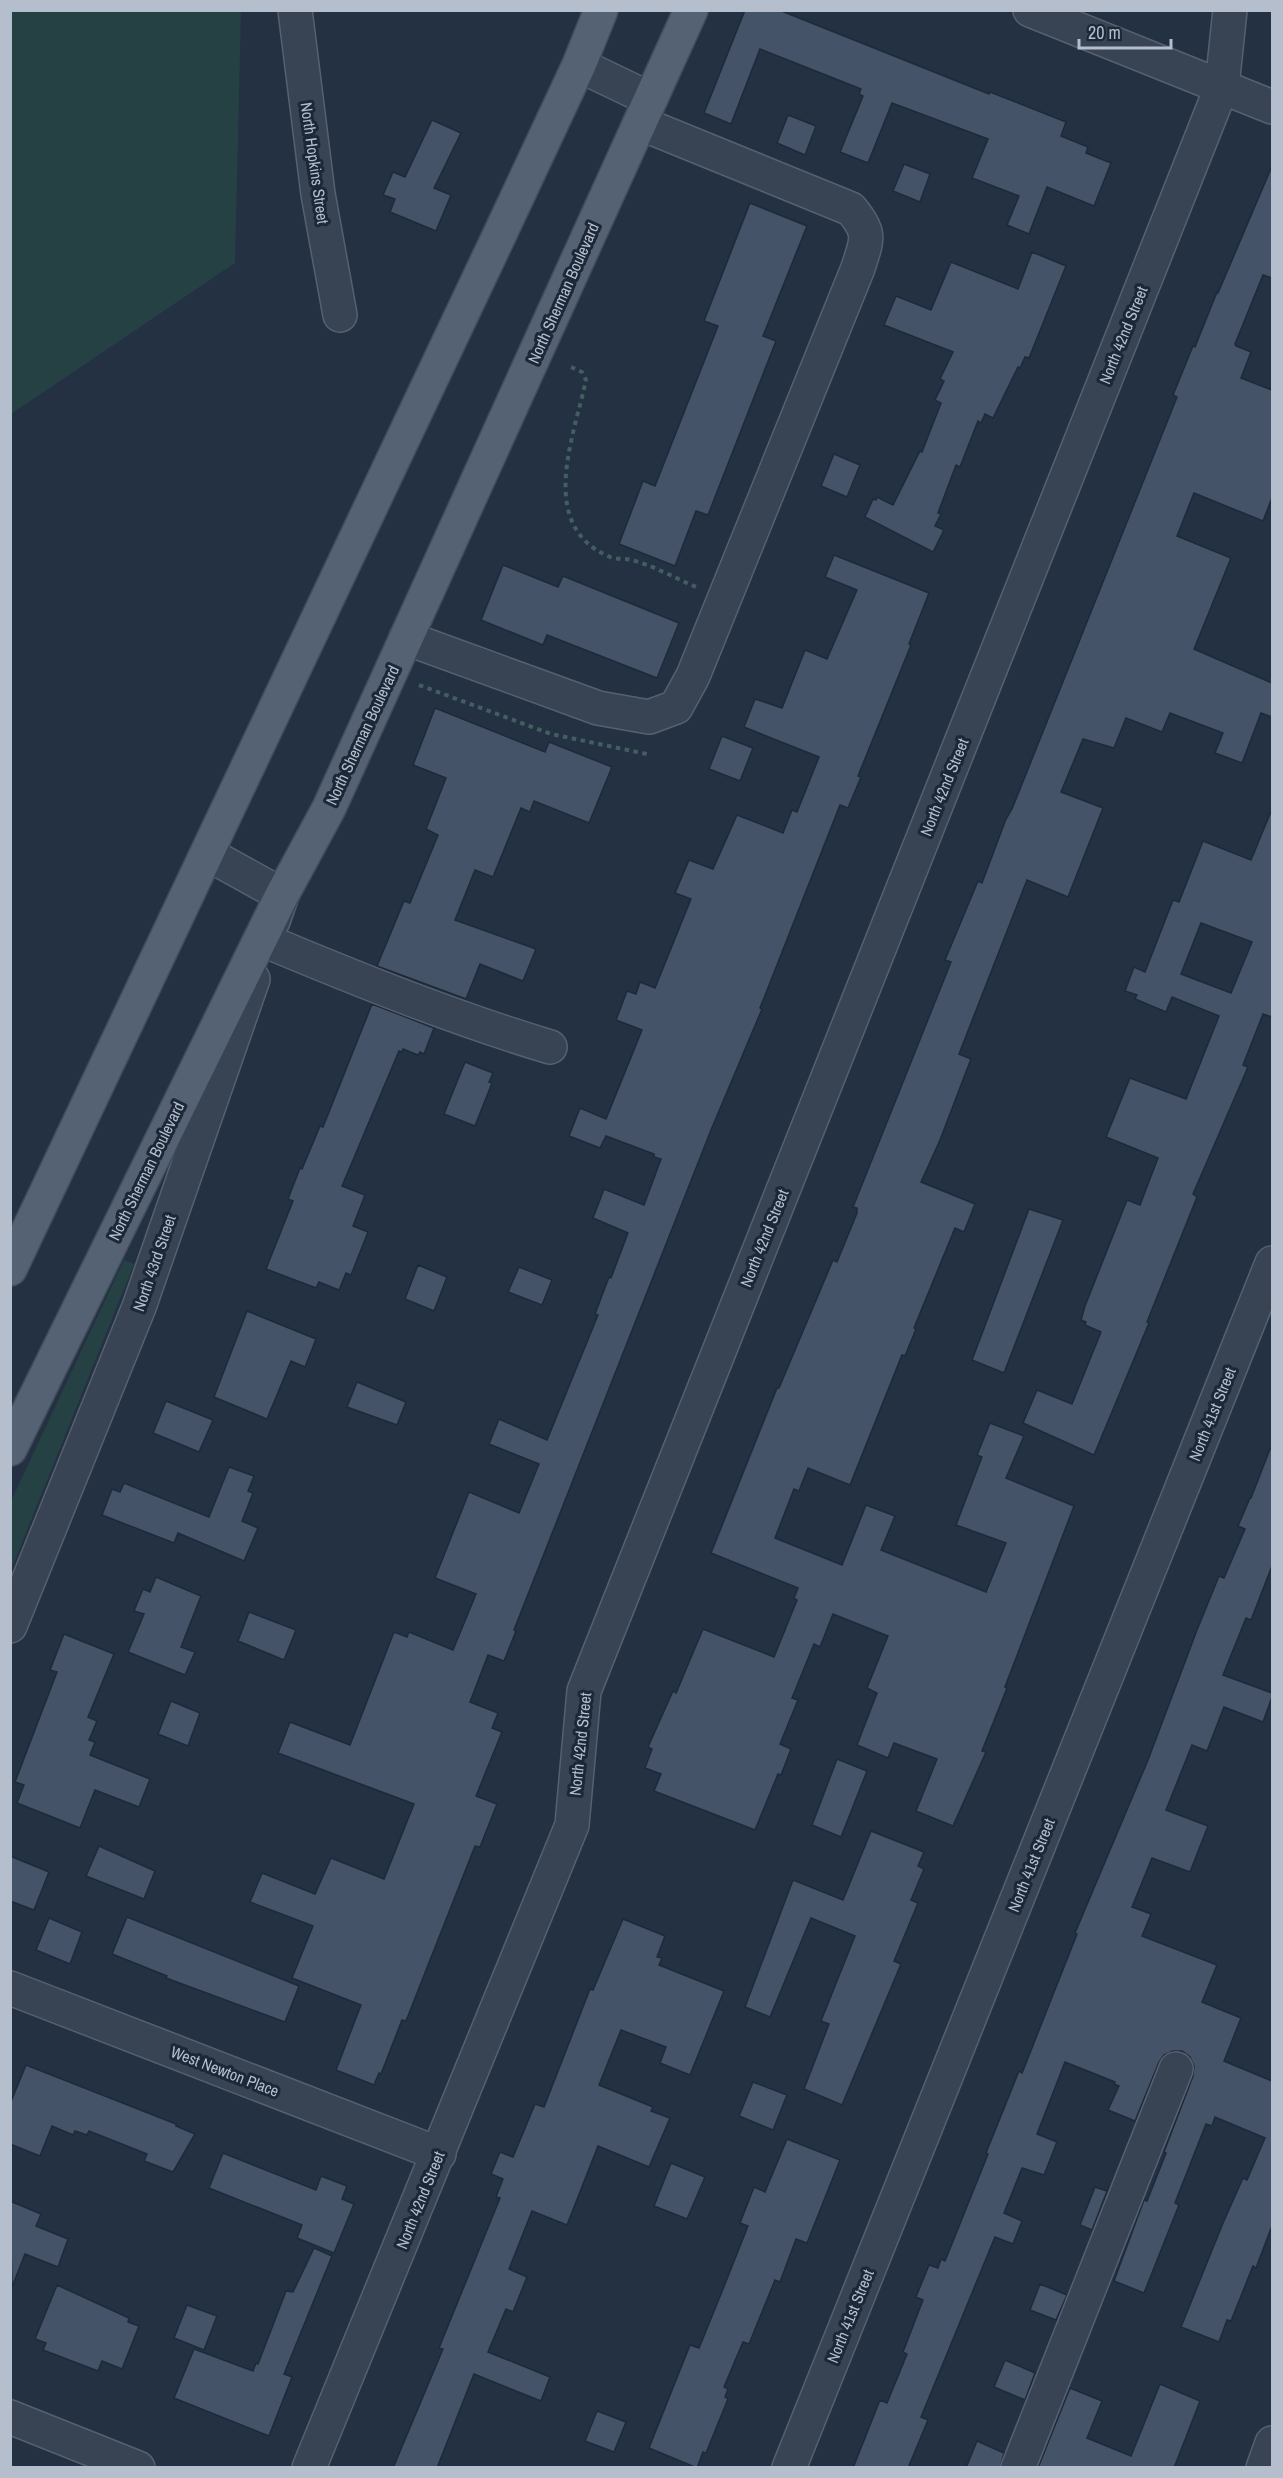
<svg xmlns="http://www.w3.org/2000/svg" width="1283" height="2478" font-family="'Archivo Narrow',sans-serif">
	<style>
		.green { fill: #254144 }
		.building { fill: #445368; stroke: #1e2a3a; stroke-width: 1.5; fill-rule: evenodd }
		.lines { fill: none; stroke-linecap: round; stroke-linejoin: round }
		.minor-casing { stroke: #556170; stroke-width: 36 }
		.major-casing { stroke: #414c5c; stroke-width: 36 }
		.path { stroke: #435e61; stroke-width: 4; stroke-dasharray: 4.5 4.5; stroke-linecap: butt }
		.minor { stroke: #384353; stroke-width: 33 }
		.major { stroke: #556273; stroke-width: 33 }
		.labels { text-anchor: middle; stroke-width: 6; stroke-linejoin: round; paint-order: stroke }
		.street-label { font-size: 16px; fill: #b4becd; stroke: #1c2838 }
	</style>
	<rect width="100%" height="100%" fill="#233143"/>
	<g class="green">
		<path d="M11 10 241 11 235 263 11 414Z"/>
		<path d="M124 1260 134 1264 11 1570V1501Z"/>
	</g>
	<g class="building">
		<path d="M745 10H779L989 94 990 92 1066 122 1061 136 1088 147 1086 153 1111 163 1094 206 1047 187 1029 234 1007 225 1019 196 972 178 988 139 892 103 868 163 840 152 863 96 859 94 861 89 760 49 731 124 704 113Z"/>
		<path d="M788 115 816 126 805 155 777 143Z"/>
		<path d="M432 120 461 133 434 188 451 195 436 231 390 212 395 199 383 195 393 172 405 177Z"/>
		<path d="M904 164 930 174 920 202 893 191Z"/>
		<path d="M1272 166V278L1263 275 1235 344 1236 346 1251 352 1241 378 1272 390V498L1263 521 1194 493 1177 536 1231 558 1194 649 1272 683V717L1261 713 1242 763 1215 753 1223 733 1170 713 1162 732 1126 718 1114 748 1083 739 1061 792 1103 808 1068 897 1027 880 959 1054 971 1059 940 1140 921 1182 975 1204 964 1232 955 1228 914 1328 916 1329 905 1356 902 1355 850 1485 808 1468 799 1491 794 1489 775 1538 842 1565 866 1505 895 1516 881 1550 986 1592 1006 1543 956 1525 982 1457 977 1455 990 1423 1024 1436 1006 1478 1074 1506 1005 1687 1007 1688 982 1751 986 1752 953 1826 916 1811 937 1759 894 1743 888 1758 857 1745 877 1693 867 1688 888 1636 833 1614 820 1647 814 1644 792 1698 798 1700 780 1744 791 1749 781 1775 778 1774 755 1830 654 1791 661 1774 645 1768 652 1749 648 1747 673 1691 676 1693 703 1629 774 1657 797 1600 794 1598 798 1588 711 1553 777 1388H779L833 1260 837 1262 857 1213V1208L853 1207 951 962 945 960 978 881 982 883 1006 819 1012 809 1149 467 1177 397 1173 395 1193 346 1195 347 1217 292 1218 293Z"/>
		<path d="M750 203 807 226 763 336 776 341 708 515 696 511 675 566 619 544 643 481 655 486 718 326 704 321Z"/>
		<path d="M1032 252 1066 266 1029 358 1025 357 1020 368 1018 367 993 418 985 414 981 423 978 421 960 467 956 465 938 513 941 514 935 526 944 530 933 552 865 517 873 499 876 500 877 497 893 505 920 451 922 452 941 403 935 400 944 381 940 379 953 352 884 325 896 296 931 310 951 262 1018 289Z"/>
		<path d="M834 454 860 465 847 497 821 486Z"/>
		<path d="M834 555 929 593 909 644 911 645 858 776 861 777 848 808 840 805 760 1008 762 1009 711 1130 514 1630 516 1631 504 1661 488 1655 470 1702 498 1713 492 1728 502 1732 476 1796 497 1804 480 1847 475 1846 406 2021 402 2020 381 2074 379 2073 374 2085 336 2070 361 2005 292 1978 313 1926 250 1902 262 1873 315 1894 331 1858 384 1879 414 1804 278 1753 290 1722 350 1745 394 1632 407 1637 409 1632 453 1650 476 1594 435 1578 469 1492 519 1513 539 1464 489 1444 499 1419 547 1440 598 1315 595 1314 609 1277 611 1278 628 1233 593 1218 604 1189 644 1205 661 1159 654 1157V1154L606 1136 600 1148 569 1136 580 1108 606 1119 642 1030 616 1020 627 991 636 994 640 982 655 988 691 899 675 893 689 860 713 869 737 815 783 833 792 810 797 812 819 757 744 727 755 699 782 708 805 650 827 659 857 590 825 577Z"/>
		<path d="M503 565 558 587 563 576 679 623 657 678 547 635 543 645 481 620Z"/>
		<path d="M435 708 545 752 549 742 612 767 589 823 534 801 530 812 521 808 493 877 475 870 455 920 536 949 523 981 480 964 466 999 377 966 404 901 410 903 438 835 426 829 446 778 413 765Z"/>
		<path d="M722 736 753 748 740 781 709 769Z"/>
		<path d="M1272 809V1017L1263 1014 1243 1065 1248 1067 1193 1194 1197 1197 1147 1322 1149 1323 1094 1455 1023 1423 1037 1390 1072 1404 1101 1332 1085 1325 1086 1322 1081 1320 1085 1306 1127 1200 1140 1205 1158 1158 1106 1137 1130 1078 1186 1099 1219 1016 1172 997 1166 1012 1135 999 1137 995 1125 991 1134 967 1145 972 1173 900 1179 902 1203 841 1251 860ZM1201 923 1252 942 1231 993 1181 974Z"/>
		<path d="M372 1004 434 1028 424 1054 420 1052 418 1055 403 1049 402 1052 399 1051 342 1186 365 1195 353 1226 368 1232 351 1275 346 1273 339 1290 319 1282 316 1288 266 1269 293 1201 288 1199 300 1168 302 1169 320 1126 323 1127Z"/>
		<path d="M465 1062 493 1073 489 1082 492 1083 475 1126 444 1114Z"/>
		<path d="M1029 1209 1063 1220 1004 1373 972 1360Z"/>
		<path d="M418 1265 447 1277 434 1311 405 1299Z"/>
		<path d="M519 1267 552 1280 542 1305 508 1292Z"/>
		<path d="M247 1311 316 1339 305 1367 291 1361 267 1419 214 1397Z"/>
		<path d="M357 1382 406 1402 397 1425 347 1407Z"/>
		<path d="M166 1401 213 1420 199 1452 153 1433Z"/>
		<path d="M1270 1449H1272V1566L1251 1620 1246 1618 1223 1675 1272 1693V1697L1263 1722 1224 1707 1207 1751 1192 1745 1166 1810 1208 1826 1190 1872 1152 1858 1132 1907 1151 1914 1142 1936 1217 1965 1202 2002 1241 2018 1224 2061 1272 2081V2226L1256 2268 1253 2266 1231 2321 1227 2320 1219 2342 1181 2327 1223 2223 1243 2178 1247 2180 1265 2138 1215 2117 1212 2126 1206 2124 1175 2203 1179 2205 1144 2293 1114 2281 1144 2200 1147 2201 1166 2153 1164 2152 1193 2076 1194 2066 1190 2057 1182 2051H1173L1164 2055 1159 2062 1135 2121 1108 2110 1119 2086 1114 2084 1115 2082 1065 2062 1037 2134 1057 2142 1044 2175 1022 2168 1004 2213 1022 2221 1013 2244 995 2237 921 2417 928 2420 908 2468H853L880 2400 887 2403 907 2354 903 2352 923 2300 916 2297 929 2265 938 2268 941 2259 945 2261 988 2154 986 2153 1019 2071 1022 2073 1077 1934 1075 1933 1148 1760 1197 1630 1219 1576 1224 1578 1245 1529 1238 1526 1250 1498H1251Z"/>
		<path d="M229 1467 254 1476 248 1491 253 1493 242 1521 258 1528 244 1561 178 1533 174 1543 102 1515 112 1489 120 1492 124 1483 209 1517Z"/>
		<path d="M156 1577 201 1596 181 1647 195 1652 185 1675 128 1652 144 1614 134 1611 143 1589 150 1592Z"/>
		<path d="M249 1612 296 1630 284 1660 238 1641Z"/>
		<path d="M64 1634 114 1654 88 1717 97 1721 89 1740 95 1742 90 1755 150 1779 139 1807 95 1790 80 1828 17 1803 24 1785 15 1782 57 1672 50 1670Z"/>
		<path d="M171 1701 200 1713 188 1746 158 1734Z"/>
		<path d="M837 1759 867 1771 841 1837 812 1825Z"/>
		<path d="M871 1831 924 1852 918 1866 924 1869 911 1900 918 1903 894 1961 901 1964 842 2105 804 2089 829 2024 821 2021 855 1936 811 1918 770 2017 745 2007 793 1880 843 1900Z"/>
		<path d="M99 1846 155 1871 144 1899 86 1876Z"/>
		<path d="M10 1856 49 1872 34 1910 10 1901Z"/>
		<path d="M127 1917 299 1986 285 2022 166 1978 167 1976 112 1954Z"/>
		<path d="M49 1918 82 1932 70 1964 36 1950Z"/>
		<path d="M623 1919 665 1936 657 1957 662 1958 659 1965 724 1991 690 2075 660 2063 666 2047 621 2030 599 2085 653 2107 651 2111 670 2118 649 2167 598 2146 567 2225 532 2211 509 2269 527 2277 513 2312 506 2309 488 2352 550 2377 541 2401 474 2374 437 2468H393L443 2349 439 2348 500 2198 496 2197 503 2179 491 2174 500 2152 513 2157 535 2104 544 2107 590 1989 593 1990Z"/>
		<path d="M26 2065 176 2124V2126L195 2134 173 2172 144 2161 147 2154 89 2131 87 2135 75 2131 73 2135 52 2126 40 2156 10 2144V2104Z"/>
		<path d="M753 2082 787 2095 773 2130 739 2116Z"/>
		<path d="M787 2139 840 2160 807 2243 796 2239 780 2282 775 2280 749 2344 743 2342 724 2387 728 2389 725 2397 728 2399 706 2453 703 2452 697 2468 649 2448 690 2345 699 2348 725 2284 748 2226 740 2223 754 2187 765 2192Z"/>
		<path d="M223 2153 316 2190 321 2176 347 2186 342 2199 354 2204 334 2253 297 2238 302 2225 209 2188Z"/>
		<path d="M671 2163 705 2177 687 2219 654 2206Z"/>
		<path d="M1109 2186 1092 2230 1080 2225 1095 2187 1107 2191Z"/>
		<path d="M10 2201 41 2214 36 2226 68 2239 58 2267 25 2254 12 2287Z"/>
		<path d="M314 2248 332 2256 284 2374 292 2377 269 2436 174 2398 194 2349 253 2371 256 2363 258 2364 286 2291 293 2292Z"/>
		<path d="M1040 2284 1067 2295 1056 2320 1030 2310Z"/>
		<path d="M57 2285 129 2318 128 2322 139 2326 122 2369 102 2361 98 2371 43 2350 46 2343 35 2339Z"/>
		<path d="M187 2305 217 2316 204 2350 174 2338Z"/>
		<path d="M1005 2360 1035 2373 1025 2400 994 2387Z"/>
		<path d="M1160 2384 1200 2401 1174 2468H1038L1070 2388 1102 2401 1087 2438 1131 2456Z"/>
		<path d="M597 2411 626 2422 614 2452 585 2441Z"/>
		<path d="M977 2441 1004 2453 1000 2468H966Z"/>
	</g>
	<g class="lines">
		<defs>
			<g id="minor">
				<path d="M295 10 318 194 340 315"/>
				<path d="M1030 10 1272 107"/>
				<path d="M579 65 650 99"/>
				<path d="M406 638 598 708 649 717 676 707 693 676 858 268C867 239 872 234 851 209L640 123"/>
				<path d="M208 854 282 895 273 921"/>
				<path d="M266 941C359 980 454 1018 550 1047"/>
				<path d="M10 1626 139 1307 253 979"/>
				<path d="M10 1988 439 2154"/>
				<path d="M10 2417 138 2468"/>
				<path d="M309 2468 572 1825 584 1691 1222 86 1230 10"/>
				<path d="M789 2468 1272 1263"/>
				<path d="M1018 2468 1176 2069"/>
				<path d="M1263 2468 1272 2443"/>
			</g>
			<g id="major">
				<path d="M10 1269 498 238 579 65 601 10"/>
				<path d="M10 1449 282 895 329 808 691 10"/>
			</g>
		</defs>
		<use href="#minor" class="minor-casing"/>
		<use href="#major" class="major-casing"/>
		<g class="path">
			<path d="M571 367 582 372 586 380C574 437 536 526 610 557 617 560 625 558 632 560 654 566 675 578 696 587"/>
			<path d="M419 685 551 734 647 754"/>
		</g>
		<use href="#minor" class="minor"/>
		<use href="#major" class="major"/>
	</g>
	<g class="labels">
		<g class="street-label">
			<text transform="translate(315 163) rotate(82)" y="6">North Hopkins Street</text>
			<text transform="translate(563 293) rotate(-66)" y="6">North Sherman Boulevard</text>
			<text transform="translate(1123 335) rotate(-68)" y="6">North 42nd Street</text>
			<text transform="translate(362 735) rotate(-65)" y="6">North Sherman Boulevard</text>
			<text transform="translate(944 787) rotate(-68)" y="6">North 42nd Street</text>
			<text transform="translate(146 1171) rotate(-64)" y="6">North Sherman Boulevard</text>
			<text transform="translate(764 1238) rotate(-68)" y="6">North 42nd Street</text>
			<text transform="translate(154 1263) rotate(-71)" y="6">North 43rd Street</text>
			<text transform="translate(1212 1414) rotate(-68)" y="6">North 41st Street</text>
			<text transform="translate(580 1744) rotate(-84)" y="6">North 42nd Street</text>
			<text transform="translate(1031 1865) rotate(-68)" y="6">North 41st Street</text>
			<text transform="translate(225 2071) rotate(21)" y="6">West Newton Place</text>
			<text transform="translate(420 2200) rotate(-68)" y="6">North 42nd Street</text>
			<text transform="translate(850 2316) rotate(-68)" y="6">North 41st Street</text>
		</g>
	</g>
	<rect width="1283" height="2478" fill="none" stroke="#b4becd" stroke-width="24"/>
	<path d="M1079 39v9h92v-9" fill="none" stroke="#b4becd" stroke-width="3"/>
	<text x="1088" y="39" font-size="18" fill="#b4becd" stroke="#1c2838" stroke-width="4.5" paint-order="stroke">20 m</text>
</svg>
